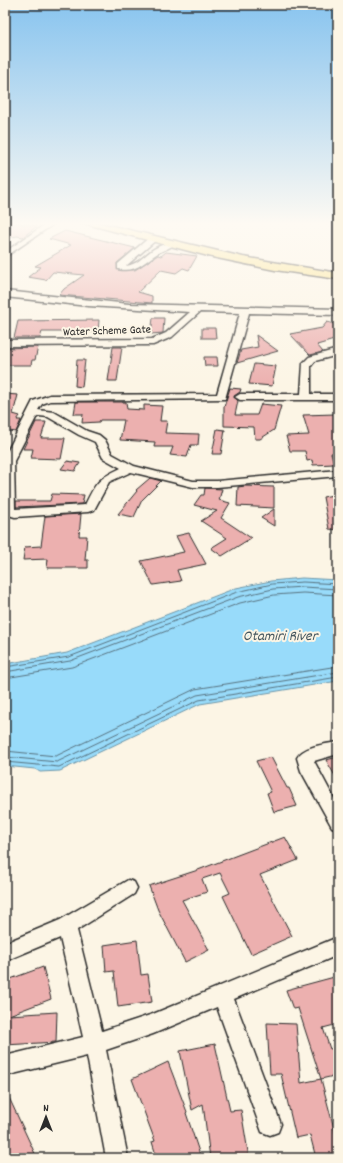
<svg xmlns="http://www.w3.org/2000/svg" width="343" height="1163" font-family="Dekko,sans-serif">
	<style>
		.water { fill: #98dbfa; stroke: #6c95a7 }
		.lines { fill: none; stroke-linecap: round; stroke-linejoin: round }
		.shore { stroke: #57717e; stroke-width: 1 }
		.building { fill: #ecb0af; stroke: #2b2b2b }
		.minor-casing { stroke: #2b2b2b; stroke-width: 3 }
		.major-casing { stroke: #2b2b2b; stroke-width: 3 }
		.minor { fill: #fcf5e5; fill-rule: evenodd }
		.major { fill: #fae180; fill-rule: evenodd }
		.labels { text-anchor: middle; stroke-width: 4; stroke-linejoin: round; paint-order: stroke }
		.far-street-label { font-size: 12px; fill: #2b2b2b; stroke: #fcf5e5 }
		.water-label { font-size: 15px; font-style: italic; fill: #46575f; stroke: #fcf5e5 }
	</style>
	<rect width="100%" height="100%" fill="#fcf5e5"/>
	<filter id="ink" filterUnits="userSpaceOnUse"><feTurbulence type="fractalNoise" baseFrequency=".025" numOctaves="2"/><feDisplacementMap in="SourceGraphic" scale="8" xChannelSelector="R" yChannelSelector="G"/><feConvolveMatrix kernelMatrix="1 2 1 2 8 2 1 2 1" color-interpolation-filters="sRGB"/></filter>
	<g filter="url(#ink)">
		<path class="water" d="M302 578 338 580V681L200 704 60 771 40 772 35 769 5 766V664L67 653 236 588 271 581Z"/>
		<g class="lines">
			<g class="shore">
				<path d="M5 667 69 657 237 592 272 584 303 582 338 584"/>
				<path d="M5 672 70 661 238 597 273 589 303 587 338 589"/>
				<path d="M5 678 72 667 240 603 274 595 303 593 338 595"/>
				<path d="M5 751 56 756 195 689 338 666"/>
				<path d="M5 757 57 762 197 695 338 672"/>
				<path d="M5 762 59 767 199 700 338 677"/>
			</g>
		</g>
		<g class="building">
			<path d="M16 223H18L37 226 23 237 17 236 5 239V231Z"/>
			<path d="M65 231 135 248 117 263 118 270H135L158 255 161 256 166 252 197 256 189 270 183 268 176 273 161 270 138 292 152 296V303L59 295 64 289 84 275 53 272 46 280 28 277 41 267 35 266 71 245 49 239Z"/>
			<path d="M153 318H164L163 333 151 334Z"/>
			<path d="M99 320 98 332H42L40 338H14L18 321Z"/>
			<path d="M327 322 338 325V342L334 340 317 345 323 352 310 355 290 334 322 328Z"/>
			<path d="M202 328H215L216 338H202Z"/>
			<path d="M256 335 278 351 237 363 241 350 258 347Z"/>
			<path d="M38 347 35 360H32L31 365H5V348Z"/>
			<path d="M113 347H122L117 381H108Z"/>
			<path d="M204 357H217L218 366H205Z"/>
			<path d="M77 360H85L82 387 75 386Z"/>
			<path d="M254 364 276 366 272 386 249 384Z"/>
			<path d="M230 388 241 389 240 392 234 396 238 401 235 415H257L261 404 281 406 274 430 260 439H255L254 427 224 426V407Z"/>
			<path d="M5 394 18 395 13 414 20 416 17 420H21L16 432 9 431 8 435 5 434Z"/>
			<path d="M76 402H126L127 409 144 410V405L162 406 160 421H167L165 433 199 434 198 445H191L187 457 170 455 173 447H154L155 442 120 440 124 420H100L99 422 82 423 83 414H74Z"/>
			<path d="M335 414 338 428H334L338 443V453H331L334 464 313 465 312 460 307 461 305 451H290L286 436 309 435 303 415Z"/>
			<path d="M36 422H46L41 438H65L61 459 31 458 33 449H23Z"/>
			<path d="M217 429 225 430 221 454H212Z"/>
			<path d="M67 461 80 463 75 471 61 469Z"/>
			<path d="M150 478 161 481 142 500 134 517 118 514 137 491 136 490Z"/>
			<path d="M245 486 274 487V508L237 506 238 487Z"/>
			<path d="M205 488 222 489 219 500 230 503 221 518 251 538 222 556 211 548 227 538 201 521 217 511 194 505 201 495H204Z"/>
			<path d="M52 494 84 495 82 504 16 507V501H50Z"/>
			<path d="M333 495 338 503V530L329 529 323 497Z"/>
			<path d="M274 509V526L261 518Z"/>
			<path d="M81 514 79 536H87L85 560H88V568H47L48 559 23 560 25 547 41 546 45 516Z"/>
			<path d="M189 533 206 564 177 570 181 581 153 585 141 561 184 552 176 536Z"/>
			<path d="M271 757 287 788H289L297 806 274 812 267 793 271 792 256 761Z"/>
			<path d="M338 757V781L326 760Z"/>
			<path d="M285 837 298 860 260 875 292 936 251 954 223 896 230 893 220 873 202 879 207 892 182 900 209 950 185 962 158 910 149 886 198 870Z"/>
			<path d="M137 940 141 975 148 974 152 1002 118 1007 114 971 106 972 104 945Z"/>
			<path d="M43 967 51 999 9 1015 57 1012 56 1042 5 1045V981Z"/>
			<path d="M338 976V1024L323 1028 330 1049 338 1047V1075L321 1079 298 1008 293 1009 286 990Z"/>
			<path d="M267 1023 296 1024 301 1083 321 1079 336 1136H338V1158H316L310 1135 296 1138 281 1074H270Z"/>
			<path d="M215 1044 230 1111 241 1110 249 1158H210L203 1104 192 1110 180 1051Z"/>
			<path d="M168 1062 187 1112 186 1113 201 1158H157L152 1142 155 1141 132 1079Z"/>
			<path d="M5 1089 37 1158H5Z"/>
		</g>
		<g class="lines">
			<defs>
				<g id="minor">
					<path d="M47 223H55L5 257V252Z"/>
					<path d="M150 237 157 239 126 266C136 265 143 257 151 251 156 247 164 244 171 242L175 244C170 248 163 250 158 253 143 262 137 273 118 269V264Z"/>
					<path d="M5 291 129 304 338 309V315L249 313 225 399 50 401 42 404 38 410 54 412 87 431 99 435 105 440 112 454 134 466 193 481H217L338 470V476L217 487H193L131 472 109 482 94 510 88 512 15 517 5 514V456L33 401 50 395 217 394 240 313 200 312 172 337 153 345 5 346V340L152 339 166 333 190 312 88 306 5 297ZM39 416 48 417 79 435 95 442 103 458 121 468C98 479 96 482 85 505L15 509 14 461 36 418Z"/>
					<path d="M338 349V355L315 361 311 366V394H338V400H240L235 397 240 394H301L303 363 309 357Z"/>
					<path d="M338 742V754L314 761 338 806V829L332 827 301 771 297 758C303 746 326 744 338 742Z"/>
					<path d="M128 880 134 882 137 888 134 894 77 930 102 1031 153 1014 338 937V955L234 999 281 1124 278 1132 270 1135 262 1132 217 1007 153 1034 106 1050 128 1158H106L87 1056 5 1076V1056L83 1037 60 938 5 961V943L60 920Z"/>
				</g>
				<path id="major" d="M83 223H100L243 257 338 273V279L275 270 212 257Z"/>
			</defs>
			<use href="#minor" class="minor-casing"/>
			<use href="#major" class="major-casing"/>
			<use href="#minor" class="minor"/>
			<use href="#major" class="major"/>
		</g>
	</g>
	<linearGradient id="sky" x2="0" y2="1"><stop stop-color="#88c4ef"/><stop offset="0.58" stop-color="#fefaf3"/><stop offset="1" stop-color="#fefaf3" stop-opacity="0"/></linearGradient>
	<rect width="343" height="386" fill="url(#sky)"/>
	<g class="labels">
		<g class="far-street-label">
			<text transform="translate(107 330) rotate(-2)" y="4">Water Scheme Gate</text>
		</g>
		<g class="water-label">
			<text x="280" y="640">Otamiri River</text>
		</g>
	</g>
	<rect width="343" height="1163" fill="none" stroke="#fcf5e5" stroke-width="20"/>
	<rect x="10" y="10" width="323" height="1143" fill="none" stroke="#2b2b2b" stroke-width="1.5" filter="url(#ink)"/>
	<g transform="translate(46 1117)" stroke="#fcf5e5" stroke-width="3" paint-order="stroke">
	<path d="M0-3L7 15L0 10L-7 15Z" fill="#2b2b2b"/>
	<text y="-6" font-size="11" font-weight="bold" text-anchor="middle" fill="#2b2b2b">N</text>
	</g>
</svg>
